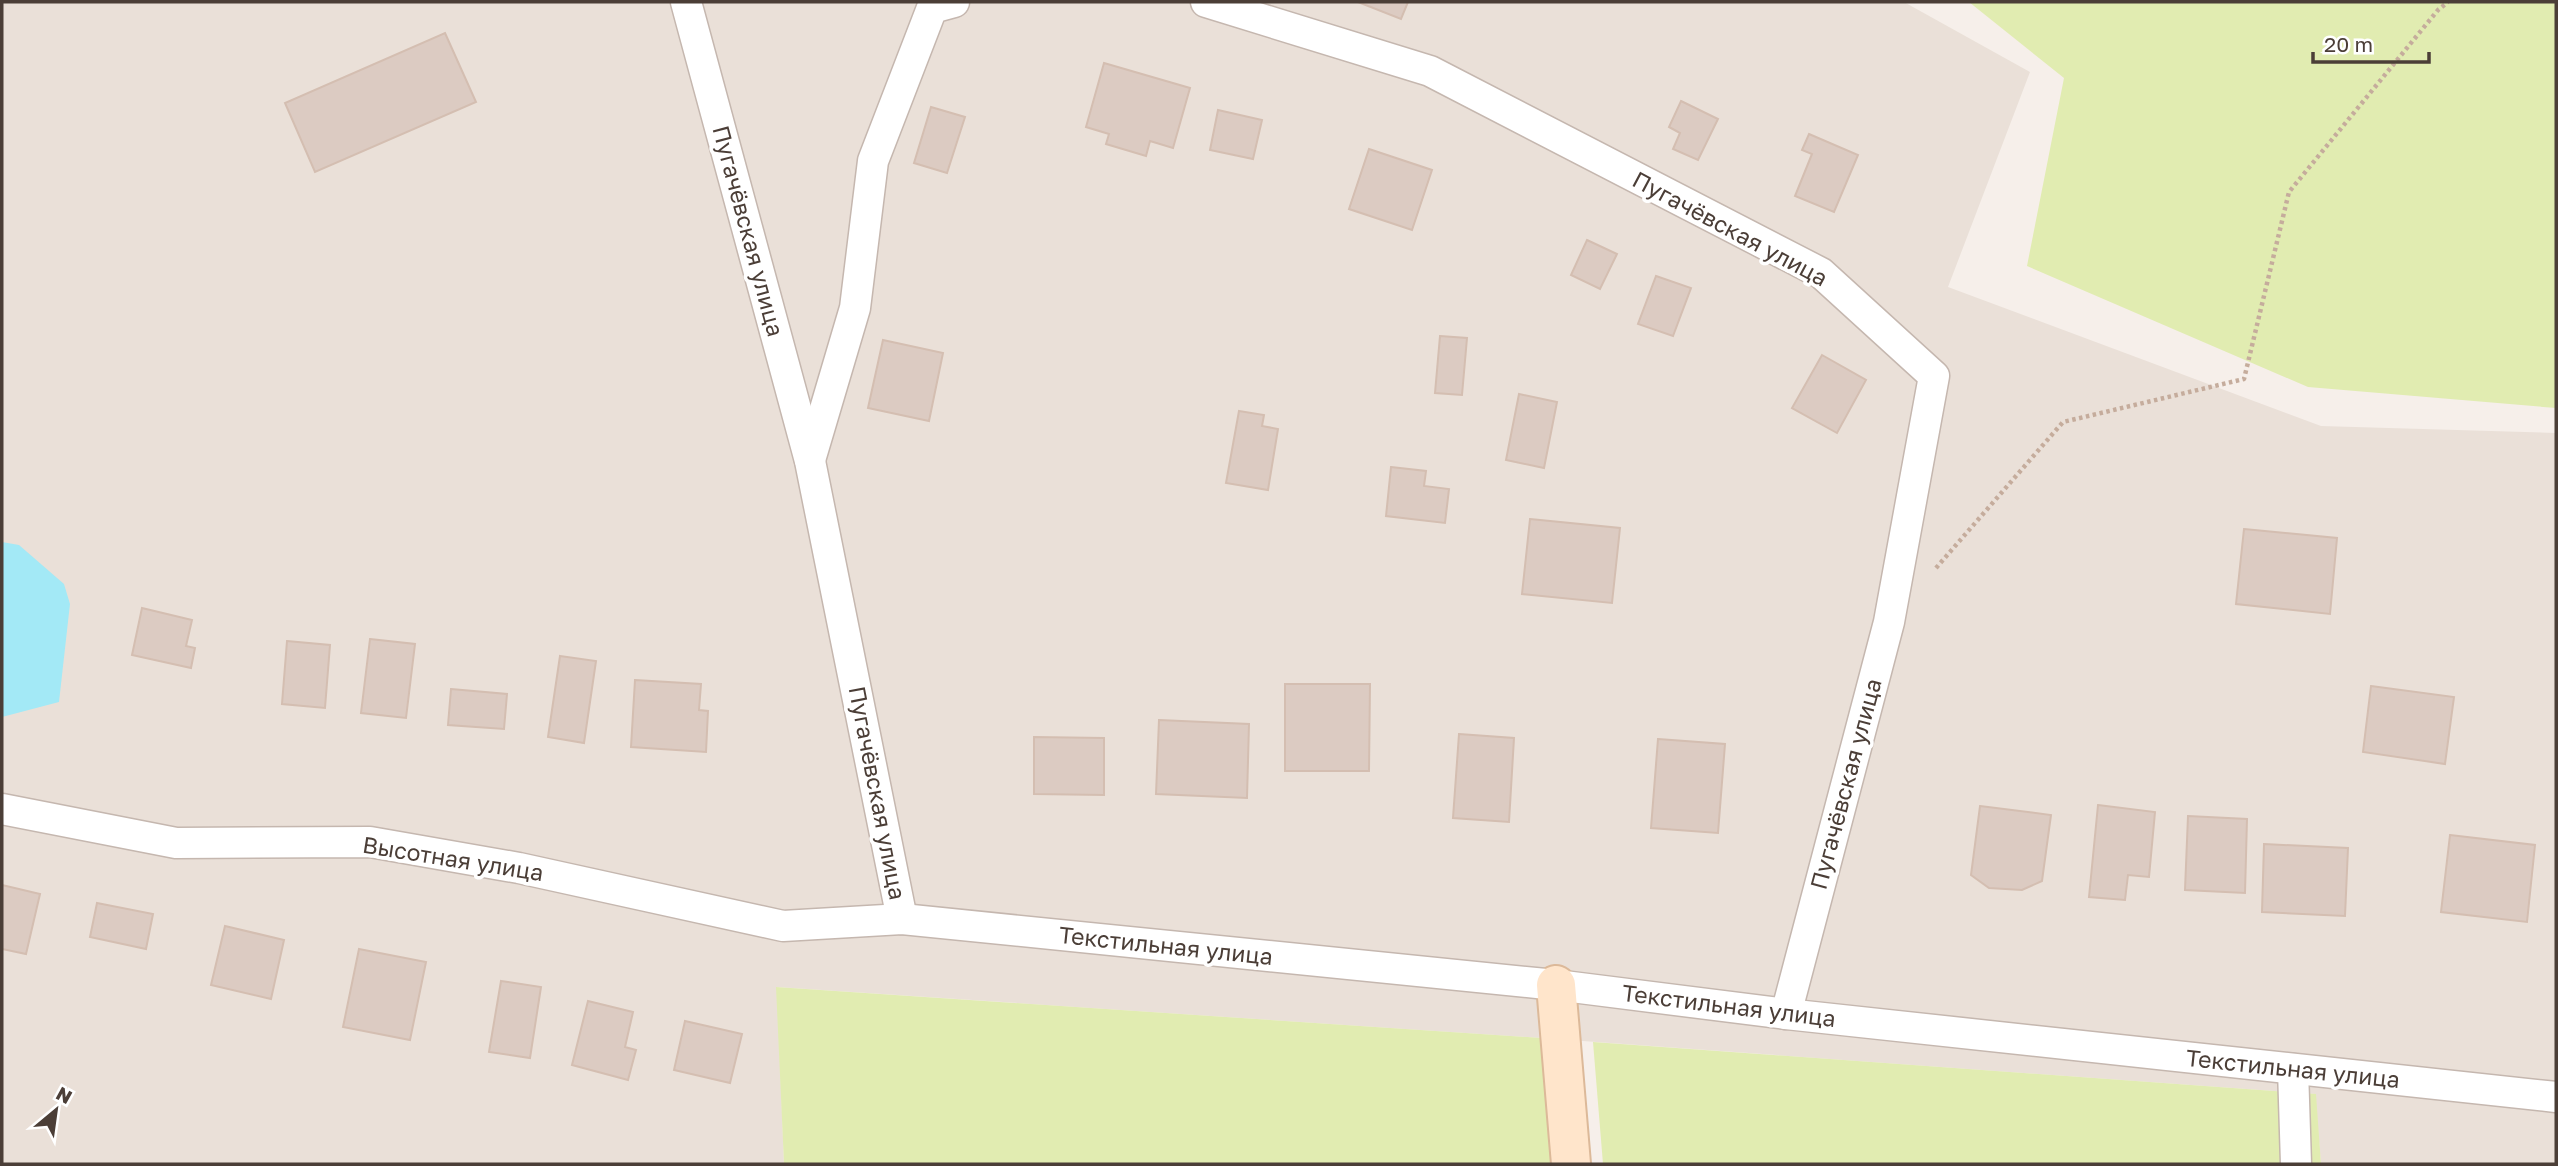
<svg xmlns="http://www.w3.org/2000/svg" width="2558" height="1166" font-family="'Golos Text',sans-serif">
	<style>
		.residential { fill: #eae0d8 }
		.green { fill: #e1ecb1 }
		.water { fill: #a3e9f6 }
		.building { fill: #dccbc2; stroke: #d4beb1; stroke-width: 2 }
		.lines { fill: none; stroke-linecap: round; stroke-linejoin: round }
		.street-casing { stroke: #c5b7af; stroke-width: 33 }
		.secondary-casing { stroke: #dcb999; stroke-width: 42 }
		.path { stroke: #c5ac9c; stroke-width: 4.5; stroke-dasharray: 3.5 3.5; stroke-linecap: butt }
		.street { stroke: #fff; stroke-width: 30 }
		.secondary { stroke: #ffe5cb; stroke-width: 38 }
		.labels { text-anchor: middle; stroke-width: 7; stroke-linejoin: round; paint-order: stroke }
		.street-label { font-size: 23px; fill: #4b3e37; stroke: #fff }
	</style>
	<rect width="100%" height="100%" fill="#f6efea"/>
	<path class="residential" d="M2 2H1904L2030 72 1948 287 2321 426 2556 433V1164H2321L2315 1094 1541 1038 777 987 784 1164H2Z"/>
	<g class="green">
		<path d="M1969 2H2556V408L2308 387 2027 266 2064 78Z"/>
		<path d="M776 987 1541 1038 1552 1164H784Z"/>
		<path d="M1593 1042 2316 1094 2321 1164H1603Z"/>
	</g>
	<path class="water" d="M2 542 19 545 64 584 70 604 59 702 2 717Z"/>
	<g class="building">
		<path d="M1358 2H1408L1401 19Z"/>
		<path d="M445 33 476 102 315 172 285 103Z"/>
		<path d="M1104 63 1190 88 1173 148 1150 141 1146 156 1106 144 1109 134 1086 127Z"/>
		<path d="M1681 101 1718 119 1698 160 1673 149 1680 133 1669 127Z"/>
		<path d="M931 107 965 117 947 173 914 163Z"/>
		<path d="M1218 110 1262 120 1253 159 1210 150Z"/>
		<path d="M1809 134 1858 155 1834 212 1795 196 1812 154 1802 150Z"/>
		<path d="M1369 149 1432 170 1412 230 1349 209Z"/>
		<path d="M1587 240 1617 254 1600 289 1571 275Z"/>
		<path d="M1656 276 1691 288 1673 336 1638 324Z"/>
		<path d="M1440 336 1467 338 1462 395 1435 393Z"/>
		<path d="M883 340 943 353 929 421 868 408Z"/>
		<path d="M1822 355 1866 380 1837 433 1792 408Z"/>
		<path d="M1519 394 1557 402 1544 468 1506 460Z"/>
		<path d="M1239 411 1264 415 1262 426 1278 429 1268 490 1226 483Z"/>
		<path d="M1391 467 1426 471 1424 486 1449 489 1445 523 1386 516Z"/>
		<path d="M1530 519 1620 528 1612 603 1522 594Z"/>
		<path d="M2244 529 2337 538 2330 614 2236 604Z"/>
		<path d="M142 608 192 620 186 646 195 648 191 668 132 655Z"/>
		<path d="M370 639 415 644 406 718 361 713Z"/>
		<path d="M287 641 330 645 325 708 282 704Z"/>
		<path d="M560 656 596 661 584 743 548 737Z"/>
		<path d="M635 680 701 684 699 710 708 711 706 752 631 747Z"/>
		<path d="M1285 684H1370L1369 771H1285Z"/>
		<path d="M2371 686 2454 697 2445 764 2363 752Z"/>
		<path d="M451 689 507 694 504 729 448 725Z"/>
		<path d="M1159 720 1249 724 1247 798 1156 794Z"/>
		<path d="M1459 734 1514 738 1509 822 1453 818Z"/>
		<path d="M1034 737 1104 738V795L1034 794Z"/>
		<path d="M1658 739 1725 744 1718 833 1651 828Z"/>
		<path d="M2098 805 2155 812 2149 877 2128 875 2125 900 2089 897Z"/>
		<path d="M1980 806 2051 815 2042 881 2022 890 1989 888 1971 875Z"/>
		<path d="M2188 816 2247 819 2245 893 2185 890Z"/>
		<path d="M2450 835 2535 845 2527 922 2441 912Z"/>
		<path d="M2264 844 2348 848 2345 916 2262 912Z"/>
		<path d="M2 885 40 894 26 954 2 949Z"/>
		<path d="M97 903 153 914 146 949 90 937Z"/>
		<path d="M225 926 284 940 271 999 211 985Z"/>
		<path d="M359 949 426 962 410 1040 343 1027Z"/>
		<path d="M501 981 541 987 530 1058 489 1052Z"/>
		<path d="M588 1001 633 1012 625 1047 636 1050 628 1080 572 1065Z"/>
		<path d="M685 1021 742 1034 730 1083 674 1070Z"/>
	</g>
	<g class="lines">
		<defs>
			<g id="street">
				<path d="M686 2 810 461 902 919"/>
				<path d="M1206 2 1430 71 1821 273 1934 376 1889 622 1786 1014"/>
				<path d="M810 460 855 308 873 161 932 8 954 2"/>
				<path d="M2 809 176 843 370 842 519 868 783 926 902 919 1556 985 1786 1014 2556 1097"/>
				<path d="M2293 1069 2296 1164"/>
			</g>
			<path id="secondary" d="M1556 985 1571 1164"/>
		</defs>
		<use href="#street" class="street-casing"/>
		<use href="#secondary" class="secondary-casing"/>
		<path class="path" d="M1936 568 2063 422 2244 379 2289 192 2438 10 2448 2"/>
		<use href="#street" class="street"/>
		<use href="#secondary" class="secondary"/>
	</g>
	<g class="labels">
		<g class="street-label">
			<text transform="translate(1730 229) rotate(28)" y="8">Пугачёвская улица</text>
			<text transform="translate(748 231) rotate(75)" y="8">Пугачёвская улица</text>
			<text transform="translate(1846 784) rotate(-75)" y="8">Пугачёвская улица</text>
			<text transform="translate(877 793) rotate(79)" y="8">Пугачёвская улица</text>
			<text transform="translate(453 859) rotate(9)" y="8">Высотная улица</text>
			<text transform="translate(1166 946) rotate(6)" y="8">Текстильная улица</text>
			<text transform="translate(1729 1006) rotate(7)" y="8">Текстильная улица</text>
			<text transform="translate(2293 1069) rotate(6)" y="8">Текстильная улица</text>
		</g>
	</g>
	<rect width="2558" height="1166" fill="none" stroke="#4b3e37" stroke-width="7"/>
	<g transform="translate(56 1110) rotate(29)" stroke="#ffffff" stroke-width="5" paint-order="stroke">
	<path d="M0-5L12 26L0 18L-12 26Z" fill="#4b3e37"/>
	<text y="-10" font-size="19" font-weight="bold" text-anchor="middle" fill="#4b3e37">N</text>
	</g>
	<path d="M2313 52v10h116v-10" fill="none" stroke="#4b3e37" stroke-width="3.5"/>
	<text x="2324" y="52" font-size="21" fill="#4b3e37" stroke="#ffffff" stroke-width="5" paint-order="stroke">20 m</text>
</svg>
